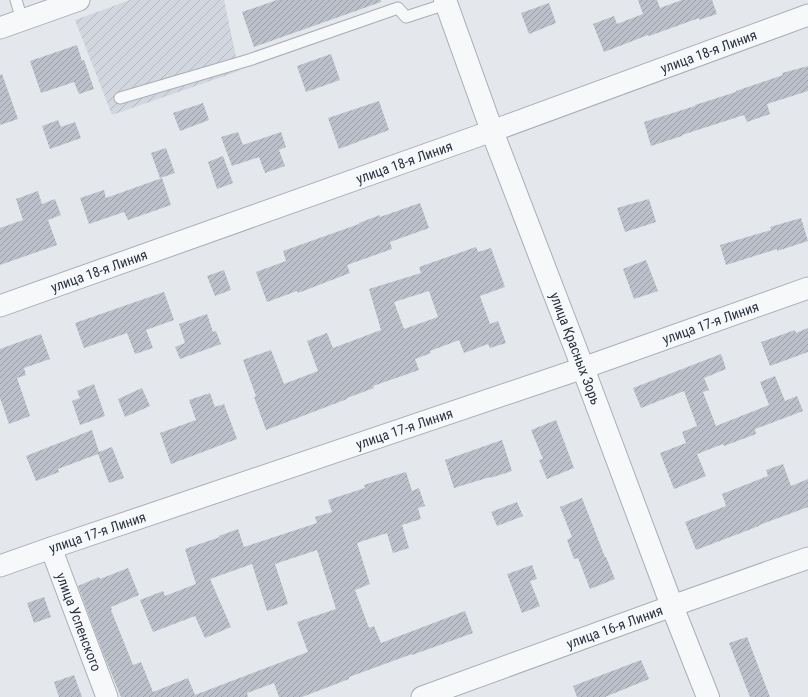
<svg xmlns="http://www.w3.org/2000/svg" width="808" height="697" font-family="'Roboto Condensed',sans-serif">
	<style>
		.industrial { fill: url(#industrial-furrows) }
		.building { fill: url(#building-hatch); fill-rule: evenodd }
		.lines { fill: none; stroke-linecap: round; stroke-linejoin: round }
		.service-casing { stroke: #a9aeb7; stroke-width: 13 }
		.minor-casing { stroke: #a9aeb7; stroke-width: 23 }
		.tertiary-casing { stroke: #a9aeb7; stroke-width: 24 }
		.service { stroke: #f7f8fa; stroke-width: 11 }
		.minor { stroke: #f7f8fa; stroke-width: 21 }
		.tertiary { stroke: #f7f8fa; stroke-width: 22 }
		.labels { text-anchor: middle; stroke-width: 3; stroke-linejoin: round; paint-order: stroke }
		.street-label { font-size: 14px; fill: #2b3445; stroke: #f4f6f9 }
	</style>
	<defs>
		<pattern id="industrial-furrows" width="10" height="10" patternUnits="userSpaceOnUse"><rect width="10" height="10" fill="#d2d6de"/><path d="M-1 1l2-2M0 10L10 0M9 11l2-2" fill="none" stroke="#b4b8c0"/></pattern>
		<pattern id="building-hatch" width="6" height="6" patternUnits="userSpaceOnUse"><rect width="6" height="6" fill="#bbc0ca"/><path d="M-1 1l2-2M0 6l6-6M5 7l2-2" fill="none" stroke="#989da6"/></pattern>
	</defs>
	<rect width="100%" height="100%" fill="#e4e7ec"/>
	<path class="industrial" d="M130 0H224L239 71 112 115 75 20Z"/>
	<g class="building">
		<path d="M277 0H381V2L254 47 242 12Z"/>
		<path d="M638 0H657L660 8 682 0H712L717 14 699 20V18L649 36 648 35 604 52 593 24 614 16 617 24 643 14Z"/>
		<path d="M549 3 556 23 529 34 521 13Z"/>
		<path d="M77 45 82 61 84 60 94 89 79 94 74 82 41 93 30 61Z"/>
		<path d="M331 54 340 80 306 92 297 66Z"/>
		<path d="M808 66V91L767 104 770 114 747 122 744 115 682 135V136L651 146 644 122 695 106V105L736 92V91L783 75 782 73Z"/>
		<path d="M2 74 18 119 0 125V75Z"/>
		<path d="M379 101 389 130 339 149 328 118Z"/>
		<path d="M203 103 209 120 180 131 173 113Z"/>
		<path d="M58 120 61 127 75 122 81 138 50 149 42 126Z"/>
		<path d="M238 132 243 145 281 132 286 147 279 150 285 166 265 173 259 157 232 166 221 137Z"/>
		<path d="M166 148 175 173 160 178 151 153Z"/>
		<path d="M223 156 233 183 217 189 208 162Z"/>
		<path d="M162 178 171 205 128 220 124 212 89 224 80 198 104 190 106 198Z"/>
		<path d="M38 191 42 204 55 199 61 215 48 220 57 245 0 265V228L23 220 16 199Z"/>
		<path d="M649 199 656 222 625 232 617 208Z"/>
		<path d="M420 203 429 228 390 242 392 249 347 265 350 273 298 293 297 291 267 302 256 272 286 261 283 251 359 224V223L380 215V217Z"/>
		<path d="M801 218 808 241 777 251V249L726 265 720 245 771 230 770 227Z"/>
		<path d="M476 247 478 252 491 248 505 287 480 296 490 324 498 321 506 343 490 348 488 344 464 353 459 340 430 351 431 353 415 359 419 370 373 386 374 388 347 398V399L266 430 254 397 256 396 243 360 271 350 284 384 318 371 307 341 327 333 333 348 381 330 369 289 421 273 419 267ZM429 291 438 317 404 329 394 302Z"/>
		<path d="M646 260 658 291 634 299 623 269Z"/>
		<path d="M224 270 231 290 215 296 207 276Z"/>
		<path d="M164 292 174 320 146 330 153 348 135 354 127 333 84 348 75 323Z"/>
		<path d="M207 314 213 332 216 331 221 344 180 359 175 347 185 343 179 324Z"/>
		<path d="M808 328V352L770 366 761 342 795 330 796 333Z"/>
		<path d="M41 334 50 359 24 368 26 375 17 378 30 416 9 424 0 398V349Z"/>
		<path d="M721 354 726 369 704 378 709 390 703 392 716 426 769 405 760 382 775 376 785 401 797 396 803 411 755 429 756 434 724 446 723 444 697 454 706 476 674 489 660 453 686 443 682 432 697 426 684 391 641 408 633 388Z"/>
		<path d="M94 384 105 416 80 425 72 401 80 398 77 391Z"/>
		<path d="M142 388 150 406 125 417 118 399Z"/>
		<path d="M210 393 215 407 224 404 237 439 171 464 160 433 196 420 189 400Z"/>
		<path d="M556 420 574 468 547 479 539 460 543 459 531 430Z"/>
		<path d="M92 430 99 452 112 447 124 478 109 483 98 454 58 469 59 472 36 481 26 456Z"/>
		<path d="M502 440 512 471 490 478V477L454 488 445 460Z"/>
		<path d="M783 464 791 486 808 479V507L759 525V526L696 550 685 522 726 506 722 494 768 476 766 470Z"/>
		<path d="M406 472 412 491 419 488 425 506 418 508 421 519 402 525 409 548 393 553 387 533 357 543 370 584 355 590 369 628 374 626 381 643 465 611 473 633 412 655V654L349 677V679L302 697H279L274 683 247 693 248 697H121L103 653 78 586 99 577 100 579 128 568 139 595 111 607 112 610H111L133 665 141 662 153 692 188 678 195 695 308 652 297 622 336 609 317 550 275 564 288 604 267 611 252 564 210 579 231 627 205 638 195 616 153 632 140 600 163 591 165 596 196 584 185 549 220 537 219 536 238 529 244 547 317 523 315 517 332 512 328 500 365 488 364 485Z"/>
		<path d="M582 498 605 557H606L615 579 590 589 578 558 574 559 567 540 572 537 560 507Z"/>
		<path d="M517 502 523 516 497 526 491 512Z"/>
		<path d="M532 565 537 579 530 581 540 606 522 613 507 574Z"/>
		<path d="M44 597 51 617 34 623 27 603Z"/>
		<path d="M747 637 770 697H750L729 643Z"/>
		<path d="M641 660 649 679 605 697H577L573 686Z"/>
		<path d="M74 675 82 697H59L54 682Z"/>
	</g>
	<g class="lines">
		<defs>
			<g id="service">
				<path d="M16 0 22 20"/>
				<path d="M120 98 249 60 398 8 406 17 446 4"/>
			</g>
			<g id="minor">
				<path d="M0 28 79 0"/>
				<path id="s1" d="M0 306 492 131 808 15"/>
				<path id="s2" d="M51 548 107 697"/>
				<path id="s3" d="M0 566 51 548 583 368 808 288"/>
				<path id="s4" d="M422 697 672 606 808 558"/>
			</g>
			<g id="tertiary">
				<path id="s5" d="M445 0 492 131 583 368 672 606 708 697"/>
			</g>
		</defs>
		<use href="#service" class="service-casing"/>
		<use href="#minor" class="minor-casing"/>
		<use href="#tertiary" class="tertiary-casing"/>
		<use href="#service" class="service"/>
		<use href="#minor" class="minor"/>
		<use href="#tertiary" class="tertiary"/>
	</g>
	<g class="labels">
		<g class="street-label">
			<text dy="5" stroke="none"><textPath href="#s1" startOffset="753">улица 18-я Линия</textPath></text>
			<text dy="5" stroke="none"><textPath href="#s1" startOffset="429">улица 18-я Линия</textPath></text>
			<text dy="5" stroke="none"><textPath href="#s1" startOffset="105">улица 18-я Линия</textPath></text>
			<text dy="5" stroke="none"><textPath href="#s3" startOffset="751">улица 17-я Линия</textPath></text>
			<text dy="5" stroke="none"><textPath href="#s5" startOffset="372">улица Красных Зорь</textPath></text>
			<text dy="5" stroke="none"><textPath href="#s3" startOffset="427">улица 17-я Линия</textPath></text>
			<text dy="5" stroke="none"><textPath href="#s3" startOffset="103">улица 17-я Линия</textPath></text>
			<text dy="5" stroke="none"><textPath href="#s2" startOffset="79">улица Успенского</textPath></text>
			<text dy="5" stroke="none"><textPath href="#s4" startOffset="205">улица 16-я Линия</textPath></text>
		</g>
	</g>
</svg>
